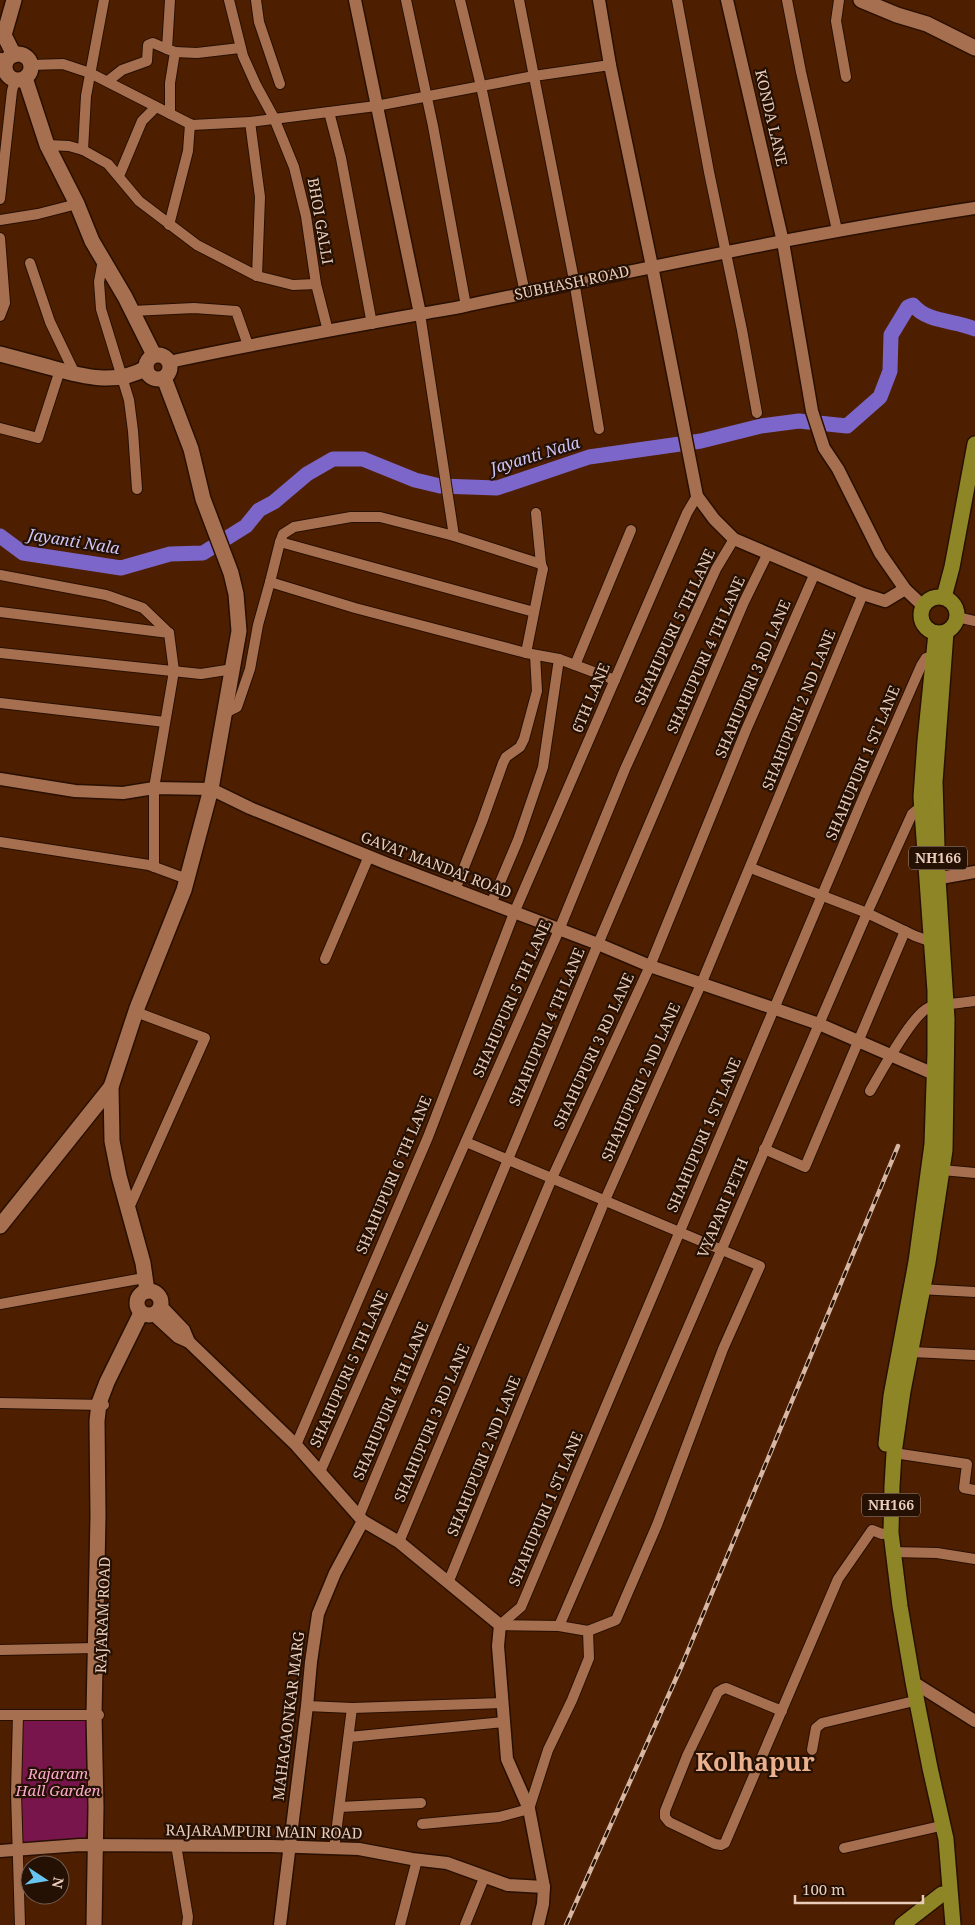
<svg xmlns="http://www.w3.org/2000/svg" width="975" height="1925" font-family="'Noto Serif',serif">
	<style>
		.green { fill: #77154c }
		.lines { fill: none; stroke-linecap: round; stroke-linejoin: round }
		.river { stroke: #7d66ca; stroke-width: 15 }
		.minor-casing { stroke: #280f01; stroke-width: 12 }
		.tertiary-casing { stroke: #280f01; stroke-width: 15 }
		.secondary-casing { stroke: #280f01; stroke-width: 18 }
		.trunk-casing { stroke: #280f01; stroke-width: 18 }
		.minor { stroke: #a67050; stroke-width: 10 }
		.tertiary { stroke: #a67050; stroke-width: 12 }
		.secondary { stroke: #a67050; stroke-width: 15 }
		.trunk { stroke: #8d8526; stroke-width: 15 }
		.rail-casing { stroke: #d7b7a4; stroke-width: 4.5 }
		.rail { stroke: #251104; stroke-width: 2.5; stroke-dasharray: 8; stroke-linecap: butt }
		.labels { text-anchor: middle; stroke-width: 4.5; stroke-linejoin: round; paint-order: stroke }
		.shield { fill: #251104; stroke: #af9484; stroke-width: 1 }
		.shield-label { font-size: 14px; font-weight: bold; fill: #eaccbb }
		.street-label { font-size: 15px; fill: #eaccbb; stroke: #251104 }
		.park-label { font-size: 15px; font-style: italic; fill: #fca9ce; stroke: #251104 }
		.water-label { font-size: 16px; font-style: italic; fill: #cec6fa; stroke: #251104 }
		.town-label { font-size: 25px; font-weight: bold; fill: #ebb18f; stroke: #251104 }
	</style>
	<rect width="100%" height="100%" fill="#4d1f00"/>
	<path class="green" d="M22 1720H93L95 1822 87 1831 84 1842 23 1846 21 1786Z"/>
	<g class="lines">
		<path class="river" d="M0 536 23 553 121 568 170 554 203 553 246 526 259 510 274 502 307 474 333 459H363L415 480 440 486 497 488 589 457 701 441 761 426 799 421 847 426 880 397 890 371 891 335 908 307 913 305C928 323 955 320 975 329"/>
		<defs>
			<g id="minor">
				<path d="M229 0 243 56 256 85 274 118 294 167 306 216 316 284 328 331"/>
				<path d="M256 0 259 22 280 84"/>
				<path d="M406 0 433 126 466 306"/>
				<path d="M460 0 481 86 525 293"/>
				<path d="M519 0 573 275 599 429"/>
				<path d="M677 0 709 172 742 330 757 413"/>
				<path d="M787 0 801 72 837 230"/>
				<path d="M839 0 836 21 846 77"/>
				<path d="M175 52 197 53 240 48"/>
				<path d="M31 65 63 64 90 73 192 125 250 122 376 106 534 76 610 65"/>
				<path d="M108 81 122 70 147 61 148 45 153 43 167 49"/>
				<path d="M329 112 341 158 372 324"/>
				<path d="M170 114V83L175 52 167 49 170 0"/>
				<path d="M250 122 260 197 257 276"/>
				<path d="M47 145 69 146 83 150 108 164 139 201 197 245 257 276 293 285 316 284"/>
				<path d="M83 150 86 96 104 0"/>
				<path d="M119 176 142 121 156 107"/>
				<path d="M0 199 12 91 15 80"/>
				<path d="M0 220 38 214 77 204"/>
				<path d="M169 225 188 151 190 124"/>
				<path d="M0 238 5 303 0 316"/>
				<path d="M103 260 99 282 101 309 129 400 133 431 137 489"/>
				<path d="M30 263 50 322 75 374"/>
				<path d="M132 311 194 308 236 311 248 345"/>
				<path d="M420 314 454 536 541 564 543 569 541 578 526 653 559 659 615 680"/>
				<path d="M0 428 38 438 60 370"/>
				<path d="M536 513 541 564"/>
				<path d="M454 536 380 517H351L294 527 283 534 280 542 270 582 355 608 526 653"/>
				<path d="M280 542 534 612"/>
				<path d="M0 575 106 595 143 608 169 633"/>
				<path d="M0 612 169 633 174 671 154 788V867"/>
				<path d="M957 617 975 621"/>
				<path d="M0 653 201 674 233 669"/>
				<path d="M575 665 631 530"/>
				<path d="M0 703 165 722"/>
				<path d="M225 713 237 707 250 669 258 625 270 582"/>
				<path d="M0 842 149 865 187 879"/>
				<path d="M751 868 867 913 915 936 932 942"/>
				<path d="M455 890 482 822 503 763 506 757 520 747 524 739 537 691 535 655"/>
				<path d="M491 904 518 840 543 767 559 659"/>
				<path d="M325 959 369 856"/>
				<path d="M870 1091C880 1074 912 1015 928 1008 941 1004 961 1003 975 1001"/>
				<path d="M466 1142 760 1266 723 1349 657 1525 616 1620 588 1631"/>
				<path d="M764 1149 805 1167 905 931"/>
				<path d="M942 1170 975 1173"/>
				<path d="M128 1210 205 1038 136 1012"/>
				<path d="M919 1289 975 1292"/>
				<path d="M0 1304 144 1278"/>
				<path d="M912 1352 975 1355"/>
				<path d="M0 1403 104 1405"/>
				<path d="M296 1445 428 1137 514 913 687 513 697 496"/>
				<path d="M894 1453 967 1464 964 1488 975 1490"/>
				<path d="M320 1472 559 930 625 769 716 569 734 539"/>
				<path d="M359 1516 598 944 744 602 768 553"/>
				<path d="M399 1542 552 1178 650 966 746 730 815 573"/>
				<path d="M893 1552 937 1553 975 1559"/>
				<path d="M448 1583 605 1200 702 982 863 594"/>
				<path d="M500 1625 521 1607 864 796 921 666 926 658 933 657"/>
				<path d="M559 1626 867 913 912 814 922 806"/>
				<path d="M0 1650 95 1648"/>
				<path d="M307 1706 352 1708 503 1703"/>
				<path d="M782 1711 726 1688 723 1689 718 1692 687 1756 665 1811V1817L669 1822 715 1844 721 1845 725 1843 838 1579 872 1530 882 1534 891 1533"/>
				<path d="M0 1715H99"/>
				<path d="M18 1715 16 1793 20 1925"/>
				<path d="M349 1737 504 1722"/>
				<path d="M812 1750 816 1728 822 1723 910 1702"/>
				<path d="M340 1807 421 1803"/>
				<path d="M422 1824 499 1817 529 1809 548 1750 572 1700 589 1658 588 1631 559 1626 500 1625"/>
				<path d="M176 1845 188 1917 187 1925"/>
				<path d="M844 1848 936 1827"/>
				<path d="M334 1849 352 1708"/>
				<path d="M400 1925 417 1860"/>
				<path d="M465 1925 484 1878"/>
			</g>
			<g id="tertiary">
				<path d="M355 0 420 314"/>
				<path d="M599 0 610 65 654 276 697 496 714 519 734 539 863 594 885 601 905 589"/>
				<path d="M727 0 783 242 812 411 824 448 838 469 880 553 905 589 923 606"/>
				<path d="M0 59 7 60"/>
				<path d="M169 362C252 344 336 329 420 314 436 311 453 309 469 305 637 270 805 234 975 208"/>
				<path d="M0 779 75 791 123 793 154 788 211 789 250 808 388 864 598 944 650 966 819 1024 934 1074"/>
				<path d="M929 880 975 872"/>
				<path d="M161 1306 184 1330 189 1342"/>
				<path d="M154 1315 178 1337 189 1342 296 1445 363 1521 399 1542 500 1625 498 1646 507 1759 529 1809 544 1887"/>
				<path d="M913 1682 975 1721"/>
				<path d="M0 1851 80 1845 271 1846 359 1849 412 1859 447 1863 508 1885 544 1887 543 1904 538 1925"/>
				<path d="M280 1925 307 1706 311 1662 318 1614 335 1573 363 1521"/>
			</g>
			<g id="secondary">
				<path d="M861 0 897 15 927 24 975 48"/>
				<circle cx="18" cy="67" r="13"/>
				<path d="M14 55 4 35 14 0"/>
				<path d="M25 78 47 145 77 204 92 241 125 297 154 355"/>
				<path d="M0 354C15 358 30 362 45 366 78 375 114 387 146 368"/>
				<circle cx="158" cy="367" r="12"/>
				<path d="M0 1226 111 1087"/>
				<circle cx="149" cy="1303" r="12"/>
				<path d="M147 1291 143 1263 119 1176 112 1141 111 1087 137 1008 184 890 211 789 239 631 236 594 231 573 203 499 191 449 164 378"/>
				<path d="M94 1925 96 1807 94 1715 98 1516 97 1421 99 1403 107 1382 141 1313"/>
			</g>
			<g id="trunk">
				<circle cx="939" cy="615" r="18"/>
				<path d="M944 597 952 567 975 444"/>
				<path d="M946 632 935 782 938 879 947 1019 945 1150 928 1262 903 1391 894 1453 892 1486 891 1533 900 1606 913 1682 930 1768 946 1839 953 1925"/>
				<path d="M886 1444 891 1396 916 1262 932 1144 935 1053V991L921 797 925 741 936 633"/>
				<path d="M902 1925 942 1894"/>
			</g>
		</defs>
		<use href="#minor" class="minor-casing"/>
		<use href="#tertiary" class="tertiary-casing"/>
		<use href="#secondary" class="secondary-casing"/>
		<use href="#trunk" class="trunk-casing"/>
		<use href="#minor" class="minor"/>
		<use href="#tertiary" class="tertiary"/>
		<use href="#secondary" class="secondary"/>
		<use href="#trunk" class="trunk"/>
		<defs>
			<path id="rail" d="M566 1925 682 1665 898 1146"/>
		</defs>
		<use href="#rail" class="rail-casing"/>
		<use href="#rail" class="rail"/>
	</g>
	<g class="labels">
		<g class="shield">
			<rect x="909" y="846.5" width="58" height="23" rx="4"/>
			<rect x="862" y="1493.5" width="58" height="23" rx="4"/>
		</g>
		<g class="shield-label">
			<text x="938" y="863">NH166</text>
			<text x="891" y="1510">NH166</text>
		</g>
		<g class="street-label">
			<text transform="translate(771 118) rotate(77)" y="5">KONDA LANE</text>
			<text transform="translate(320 221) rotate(80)" y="5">BHOI GALLI</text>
			<text transform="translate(572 283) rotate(-12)" y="5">SUBHASH ROAD</text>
			<text transform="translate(675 627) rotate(-65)" y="5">SHAHUPURI 5 TH LANE</text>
			<text transform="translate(706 655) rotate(-66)" y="5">SHAHUPURI 4 TH LANE</text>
			<text transform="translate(753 679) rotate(-67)" y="5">SHAHUPURI 3 RD LANE</text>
			<text transform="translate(591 698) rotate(-67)" y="5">6TH LANE</text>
			<text transform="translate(799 710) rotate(-68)" y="5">SHAHUPURI 2 ND LANE</text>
			<text transform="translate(863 763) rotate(-67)" y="5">SHAHUPURI 1 ST LANE</text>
			<text transform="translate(436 865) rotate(21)" y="5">GAVAT MANDAI ROAD</text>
			<text transform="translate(512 999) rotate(-66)" y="5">SHAHUPURI 5 TH LANE</text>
			<text transform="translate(547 1027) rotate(-67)" y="5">SHAHUPURI 4 TH LANE</text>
			<text transform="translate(594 1051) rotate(-65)" y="5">SHAHUPURI 3 RD LANE</text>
			<text transform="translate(641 1082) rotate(-66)" y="5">SHAHUPURI 2 ND LANE</text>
			<text transform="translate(704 1135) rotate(-67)" y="5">SHAHUPURI 1 ST LANE</text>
			<text transform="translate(394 1175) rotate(-67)" y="5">SHAHUPURI 6 TH LANE</text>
			<text transform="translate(723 1208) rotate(-67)" y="5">VYAPARI PETH</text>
			<text transform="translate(349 1369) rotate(-66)" y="5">SHAHUPURI 5 TH LANE</text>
			<text transform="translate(391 1401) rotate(-67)" y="5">SHAHUPURI 4 TH LANE</text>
			<text transform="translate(432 1423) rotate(-67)" y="5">SHAHUPURI 3 RD LANE</text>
			<text transform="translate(484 1456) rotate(-68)" y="5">SHAHUPURI 2 ND LANE</text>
			<text transform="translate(546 1509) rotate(-67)" y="5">SHAHUPURI 1 ST LANE</text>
			<text transform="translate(103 1615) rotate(-88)" y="5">RAJARAM ROAD</text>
			<text transform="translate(289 1716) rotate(-83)" y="5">MAHAGAONKAR MARG</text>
			<text transform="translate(264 1832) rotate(1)" y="5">RAJARAMPURI MAIN ROAD</text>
		</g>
		<g class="park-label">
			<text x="58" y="1779">Rajaram<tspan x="58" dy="17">Hall Garden</tspan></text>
		</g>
		<g class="water-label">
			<text transform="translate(535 455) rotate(-17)" y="6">Jayanti Nala</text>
			<text transform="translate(74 541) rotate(9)" y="6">Jayanti Nala</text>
		</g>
		<g class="town-label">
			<text x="755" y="1771">Kolhapur</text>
		</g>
	</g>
	<g transform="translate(45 1880) rotate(102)"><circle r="24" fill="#251104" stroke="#745c4d"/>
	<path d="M0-4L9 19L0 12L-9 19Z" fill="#68c4f0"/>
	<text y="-8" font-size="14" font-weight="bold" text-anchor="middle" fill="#eaccbb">N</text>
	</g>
	<path d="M795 1895v8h128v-8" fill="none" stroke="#eaccbb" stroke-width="2.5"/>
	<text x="802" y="1895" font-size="15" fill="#eaccbb" stroke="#251104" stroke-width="4" paint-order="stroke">100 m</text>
</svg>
